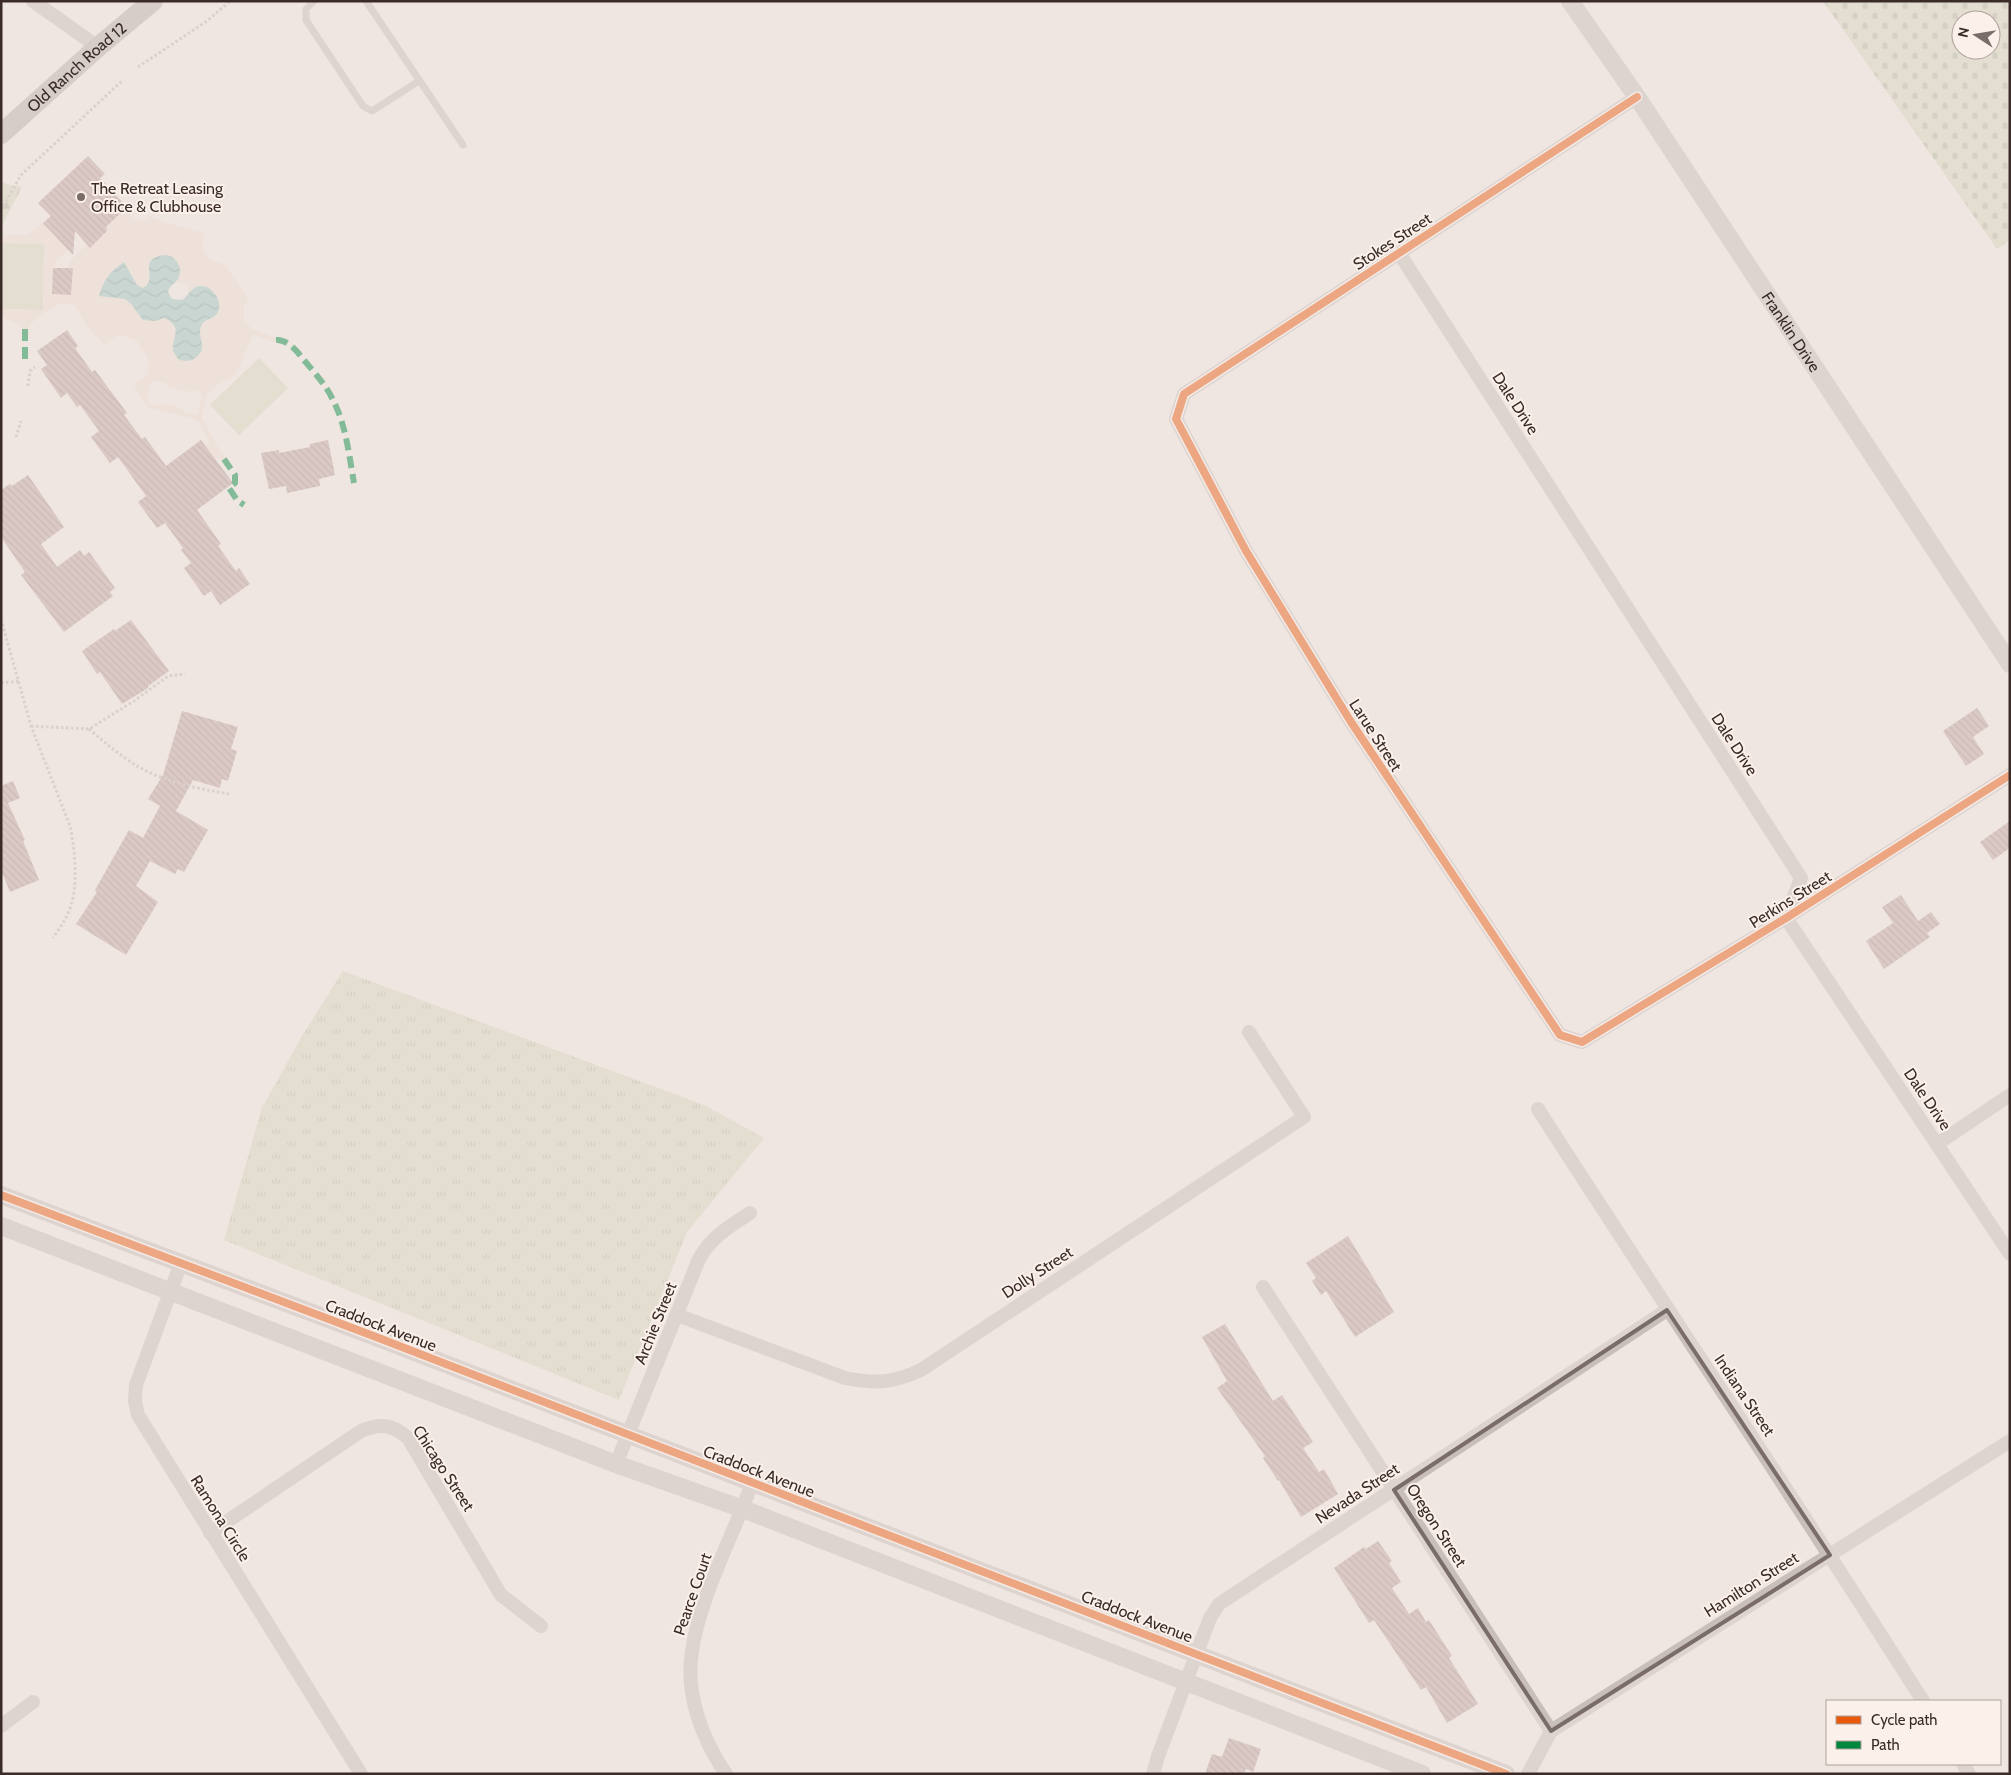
<svg xmlns="http://www.w3.org/2000/svg" width="2011" height="1775" font-family="Cabin,sans-serif">
	<style>
		.grass { fill: url(#grass-tufts) }
		.forest { fill: url(#forest-firs) }
		.cemetery { fill: url(#cemetery-stones); fill-rule: evenodd }
		.pitch { fill: #d4d4bb }
		.plaza { fill: #eedcd0; fill-rule: evenodd }
		.water { fill: url(#water-waves) }
		.building { fill: url(#building-back-hatch) }
		.lines { fill: none; stroke-linecap: round; stroke-linejoin: round }
		.path { stroke: #c1b7b3; stroke-width: 3; stroke-dasharray: 2.5 2.5; stroke-linecap: butt }
		.service { stroke: #c8bfbb; stroke-width: 7 }
		.minor { stroke: #c8bfbb; stroke-width: 14 }
		.tertiary { stroke: #c8bfbb; stroke-width: 18 }
		.secondary { stroke: #b9afab; stroke-width: 20 }
		.quiet { stroke: #00873e; stroke-width: 6; stroke-dasharray: 12 6; stroke-linecap: butt }
		.cycleway-casing { stroke: #fbf0ea; stroke-width: 11 }
		.cycleway { stroke: #e8590c; stroke-width: 8 }
		.marked { fill: none; stroke: #796c69; stroke-width: 4; stroke-linejoin: round }
		.poi-dot { fill: #796c69; stroke: #fbf0ea; stroke-width: 2 }
		.labels { text-anchor: middle; stroke-width: 4; stroke-linejoin: round; paint-order: stroke }
		.street-label { font-size: 16px; fill: #3a2b28; stroke: #fbf0ea }
		.poi-label { font-size: 16px; fill: #3a2b28; stroke: #fbf0ea; text-anchor: start }
	</style>
	<defs>
		<pattern id="grass-tufts" width="24" height="20" patternUnits="userSpaceOnUse" patternTransform="scale(1.25)"><rect width="24" height="20" fill="#d4d4bb"/><path d="M3 7l-1-3M5 7V3M7 7l1-3M15 17l-1-3M17 17v-4M19 17l1-3" fill="none" stroke="#b7b6a1"/></pattern>
		<pattern id="forest-firs" width="22" height="20" patternUnits="userSpaceOnUse" patternTransform="scale(1.25)"><rect width="22" height="20" fill="#d4d4bb"/><path d="M5 1l3.5 6h-7zM16 11l3.5 6h-7z" fill="#b7b6a1"/></pattern>
		<pattern id="cemetery-stones" width="16" height="16" patternUnits="userSpaceOnUse" patternTransform="scale(1.25)"><rect width="16" height="16" fill="#d4d4bb"/><path d="M2 7V4a2 2 0 0 1 4 0v3zM10 15v-3a2 2 0 0 1 4 0v3z" fill="#b7b6a1"/></pattern>
		<pattern id="water-waves" width="16" height="10" patternUnits="userSpaceOnUse" patternTransform="scale(1.25)"><rect width="16" height="10" fill="#9cc3bd"/><path d="M0 5q4-4 8 0t8 0" fill="none" stroke="#809f9a"/></pattern>
		<pattern id="building-back-hatch" width="6" height="6" patternUnits="userSpaceOnUse" patternTransform="scale(1.25)"><rect width="6" height="6" fill="#c4a6a2"/><path d="M-1 5l2 2M0 0l6 6M5-1l2 2" fill="none" stroke="#a08784"/></pattern>
	</defs>
	<rect width="100%" height="100%" fill="#efe6e2"/>
	<path class="grass" d="M343 971 704 1105 764 1138 687 1232 619 1400 224 1240 262 1108 302 1036Z"/>
	<path class="forest" d="M1 183 22 187 1 227Z"/>
	<path class="cemetery" d="M1823 1H2010V240L1997 249ZM1961 20H1991V50H1961Z"/>
	<g class="pitch">
		<path d="M3 243 44 244 43 310 1 309Z"/>
		<path d="M259 358 288 388 239 435 210 405Z"/>
	</g>
	<path class="plaza" d="M124 209 134 220 143 221 150 216 164 222 204 233 203 248 206 254 211 260 224 264 249 299 244 305V320L252 329 277 338 275 342 254 335 251 338 240 368 235 375 215 386 207 395 202 418 219 449 226 458 222 461 219 458 215 459 206 447 209 444 208 440 199 422 191 418 147 407 134 385 147 375 149 365 147 357 136 340 123 335 117 336 105 345 87 326 75 306 72 305 61 303 54 307 30 324 29 329H22V327L1 316V239L5 235H28L42 222 43 223 69 250 55 262 54 293 71 295 73 269 68 268 69 262 87 244 91 247 107 232 105 228ZM3 243 44 244 43 310 1 309ZM167 255 178 278 176 282 185 283 188 286V295L196 287 207 288 214 292 219 301 213 317 202 324 199 333 201 339 172 345 176 333 173 323 164 318 155 321 135 309 125 299 117 298 102 287 113 270 124 262 137 285 143 288 146 287 149 281 148 272 157 256ZM155 381 165 383 168 387 187 392 191 390 200 392 202 396 198 413 194 415 185 413 182 408 163 403 158 406 149 404 147 399 151 383Z"/>
	<path class="water" d="M167 255C177 258 184 269 178 279 174 285 170 284 168 292L172 299 182 300C187 297 190 290 196 287 211 281 226 303 216 315 211 320 204 319 201 326 198 334 203 341 202 350 197 359 189 364 178 359L173 351C172 335 184 327 164 318L155 321 143 320 131 304 125 299 99 296C103 281 111 270 124 262L137 285 143 288C160 279 134 257 167 255Z"/>
	<g class="building">
		<path d="M88 156 105 174 100 178 127 207 106 227 107 231 90 248 75 231 73 255 43 223 51 216 38 203Z"/>
		<path d="M53 268H73L71 295 52 294Z"/>
		<path d="M67 330 78 346 75 348 92 372 95 370 127 413 124 415 142 439 145 437 166 466 201 440 233 483 197 510 221 544 218 546 236 571 239 568 250 584 220 605 211 591 204 596 184 568 191 563 181 550 183 548 165 523 157 528 138 502 146 496 118 457 110 463 91 437 99 431 80 405 77 407 67 393 61 398 41 369 47 365 37 351Z"/>
		<path d="M328 440 335 475 319 479 320 486 287 493 286 486 269 489 261 453 279 450V453L310 447V444Z"/>
		<path d="M28 475 64 527 41 544 57 567 80 550 84 556 89 552 115 588 110 592 113 596 64 632 21 575 25 572 1 537V490L10 484 12 486Z"/>
		<path d="M131 620 169 671 148 686V688L122 704 100 672 97 674 82 651 114 629 115 631Z"/>
		<path d="M1977 708 1989 726 1973 737 1984 754 1966 766 1943 731Z"/>
		<path d="M182 711 238 727 231 749 237 751 228 781 222 779 220 788 193 780 176 811 208 830 184 872 178 869 175 874 150 861 136 886 158 902 126 955 76 924 97 892 95 890 129 830 143 838 160 806 148 799 163 775Z"/>
		<path d="M13 781 20 798 8 803 25 840 23 841 39 880 10 892 1 870V786Z"/>
		<path d="M2010 821V848L1993 860 1980 842Z"/>
		<path d="M1901 895 1918 921 1931 912 1940 924 1927 933 1930 937 1884 969 1866 941 1893 923 1882 907Z"/>
		<path d="M1348 1236 1394 1312 1355 1337 1326 1291 1321 1295 1312 1281 1316 1278 1306 1263Z"/>
		<path d="M1225 1324 1273 1401 1282 1395 1313 1442 1303 1448 1319 1472 1324 1469 1338 1494 1301 1517 1279 1480 1278 1481 1263 1458 1265 1456 1217 1388 1227 1381 1202 1337Z"/>
		<path d="M1378 1541 1392 1561 1389 1563 1401 1582 1392 1588 1409 1614 1418 1608 1426 1622 1429 1620 1452 1656 1449 1658 1478 1704 1447 1723 1426 1687 1421 1690 1374 1620 1369 1623 1334 1568 1364 1547 1366 1549Z"/>
		<path d="M1229 1738 1261 1749 1253 1772 1246 1769 1244 1774H1205L1212 1754 1222 1757Z"/>
	</g>
	<g class="lines">
		<g class="path">
			<path d="M138 67 207 21 230 1"/>
			<path d="M1 210 21 175 122 81"/>
			<path d="M28 386 30 371 35 367"/>
			<path d="M16 437 21 421"/>
			<path d="M1 619 31 726 70 826C75 849 79 888 69 911 65 921 59 929 53 938"/>
			<path d="M1 683 20 681"/>
			<path d="M31 726 89 729 134 701 168 676 185 674"/>
			<path d="M89 729C101 739 112 749 125 758 154 780 194 788 230 794"/>
		</g>
		<g class="service">
			<path d="M314 1 306 9V20L363 106 372 111 419 81"/>
			<path d="M366 1 463 145"/>
		</g>
		<g class="minor">
			<path d="M33 1 98 47"/>
			<path d="M1637 97 1184 394 1176 419 1246 551 1351 722 1560 1035 1582 1042 1786 918 2010 775"/>
			<path d="M1399 253 1801 878 1786 918 2010 1254"/>
			<path d="M1538 1109C1665 1307 1797 1502 1923 1701"/>
			<path d="M1937 1144 2010 1095"/>
			<path d="M181 1263 136 1385 135 1401 138 1415 361 1774"/>
			<path d="M1263 1287 1551 1731"/>
			<path d="M677 1315 845 1378C875 1384 893 1383 921 1370L1304 1117 1249 1032"/>
			<path d="M616 1464 699 1259C711 1237 730 1226 750 1213"/>
			<path d="M210 1533 361 1431C381 1423 392 1424 408 1438L501 1595 541 1626"/>
			<path d="M1 1726 33 1702"/>
			<path d="M1963 1764 1969 1774"/>
			<path d="M726 1774C702 1739 685 1694 692 1651 700 1596 733 1536 752 1483"/>
			<path d="M1153 1774 1158 1756 1210 1618 1219 1604 1667 1310"/>
			<path d="M1528 1774 1551 1731 2010 1441"/>
		</g>
		<g class="tertiary">
			<path id="s1" d="M1570 1 1637 97 2010 664"/>
			<path d="M1 1195 376 1337 1506 1774"/>
			<path d="M1 1226 616 1464 743 1509 1422 1774"/>
		</g>
		<path class="secondary" id="s2" d="M1 134 98 47 153 1"/>
		<g class="quiet">
			<path d="M25 329V362"/>
			<path d="M276 340C287 339 297 351 303 359 314 372 326 385 333 400 346 425 349 455 354 483"/>
			<path d="M224 459 235 475V483L229 488 237 500 244 505"/>
		</g>
		<defs>
			<g id="cycleway">
				<path d="M1637 97 1184 394 1176 419 1246 551 1351 722 1560 1035 1582 1042 1786 918 2010 775"/>
				<path d="M1 1195 376 1337 1506 1774"/>
			</g>
		</defs>
		<use href="#cycleway" class="cycleway-casing"/>
		<use href="#cycleway" class="cycleway"/>
	</g>
	<path d="M0 0H2011V1775H0ZM1667 1310 1830 1555 1551 1731 1394 1490Z" fill="#efe6e2" fill-opacity=".55" fill-rule="evenodd"/>
	<path class="marked" d="M1667 1310 1830 1555 1551 1731 1394 1490Z"/>
	<circle class="poi-dot" cx="81" cy="197" r="5"/>
	<g class="labels">
		<g class="street-label">
			<text dy="6" stroke="none"><textPath href="#s2" startOffset="101">Old Ranch Road 12</textPath></text>
			<text transform="translate(1392 241) rotate(-33)" y="6">Stokes Street</text>
			<text dy="6" stroke="none"><textPath href="#s1" startOffset="398">Franklin Drive</textPath></text>
			<text transform="translate(1516 403) rotate(57)" y="6">Dale Drive</text>
			<text transform="translate(1376 735) rotate(57)" y="6">Larue Street</text>
			<text transform="translate(1735 744) rotate(57)" y="6">Dale Drive</text>
			<text transform="translate(1790 899) rotate(-32)" y="6">Perkins Street</text>
			<text transform="translate(1928 1099) rotate(56)" y="6">Dale Drive</text>
			<text transform="translate(1037 1272) rotate(-33)" y="6">Dolly Street</text>
			<text transform="translate(655 1323) rotate(-68)" y="6">Archie Street</text>
			<text transform="translate(381 1325) rotate(21)" y="6">Craddock Avenue</text>
			<text transform="translate(1745 1395) rotate(56)" y="6">Indiana Street</text>
			<text transform="translate(444 1468) rotate(57)" y="6">Chicago Street</text>
			<text transform="translate(759 1471) rotate(21)" y="6">Craddock Avenue</text>
			<text transform="translate(1357 1493) rotate(-33)" y="6">Nevada Street</text>
			<text transform="translate(221 1518) rotate(58)" y="6">Ramona Circle</text>
			<text transform="translate(1437 1525) rotate(57)" y="6">Oregon Street</text>
			<text transform="translate(1751 1584) rotate(-32)" y="6">Hamilton Street</text>
			<text transform="translate(692 1594) rotate(-71)" y="6">Pearce Court</text>
			<text transform="translate(1137 1616) rotate(21)" y="6">Craddock Avenue</text>
		</g>
		<g class="poi-label">
			<text x="91" y="194">The Retreat Leasing<tspan x="91" dy="18">Office &amp; Clubhouse</tspan></text>
		</g>
	</g>
	<rect width="2011" height="1775" fill="none" stroke="#3a2b28" stroke-width="5"/>
	<rect x="1826" y="1700" width="175" height="65" fill="#fbf0ea" stroke="#aea19c"/>
	<rect x="1836" y="1716" width="25" height="8" fill="#e8590c" stroke="#aea19c"/>
	<text x="1871" y="1725" font-size="15" fill="#3a2b28">Cycle path</text>
	<rect x="1836" y="1741" width="25" height="8" fill="#00873e" stroke="#aea19c"/>
	<text x="1871" y="1750" font-size="15" fill="#3a2b28">Path</text>
	<g transform="translate(1976 35) rotate(282)"><circle r="24" fill="#fbf0ea" stroke="#aea19c"/>
	<path d="M0-4L9 19L0 12L-9 19Z" fill="#796c69"/>
	<text y="-8" font-size="14" font-weight="bold" text-anchor="middle" fill="#3a2b28">N</text>
	</g>
</svg>
